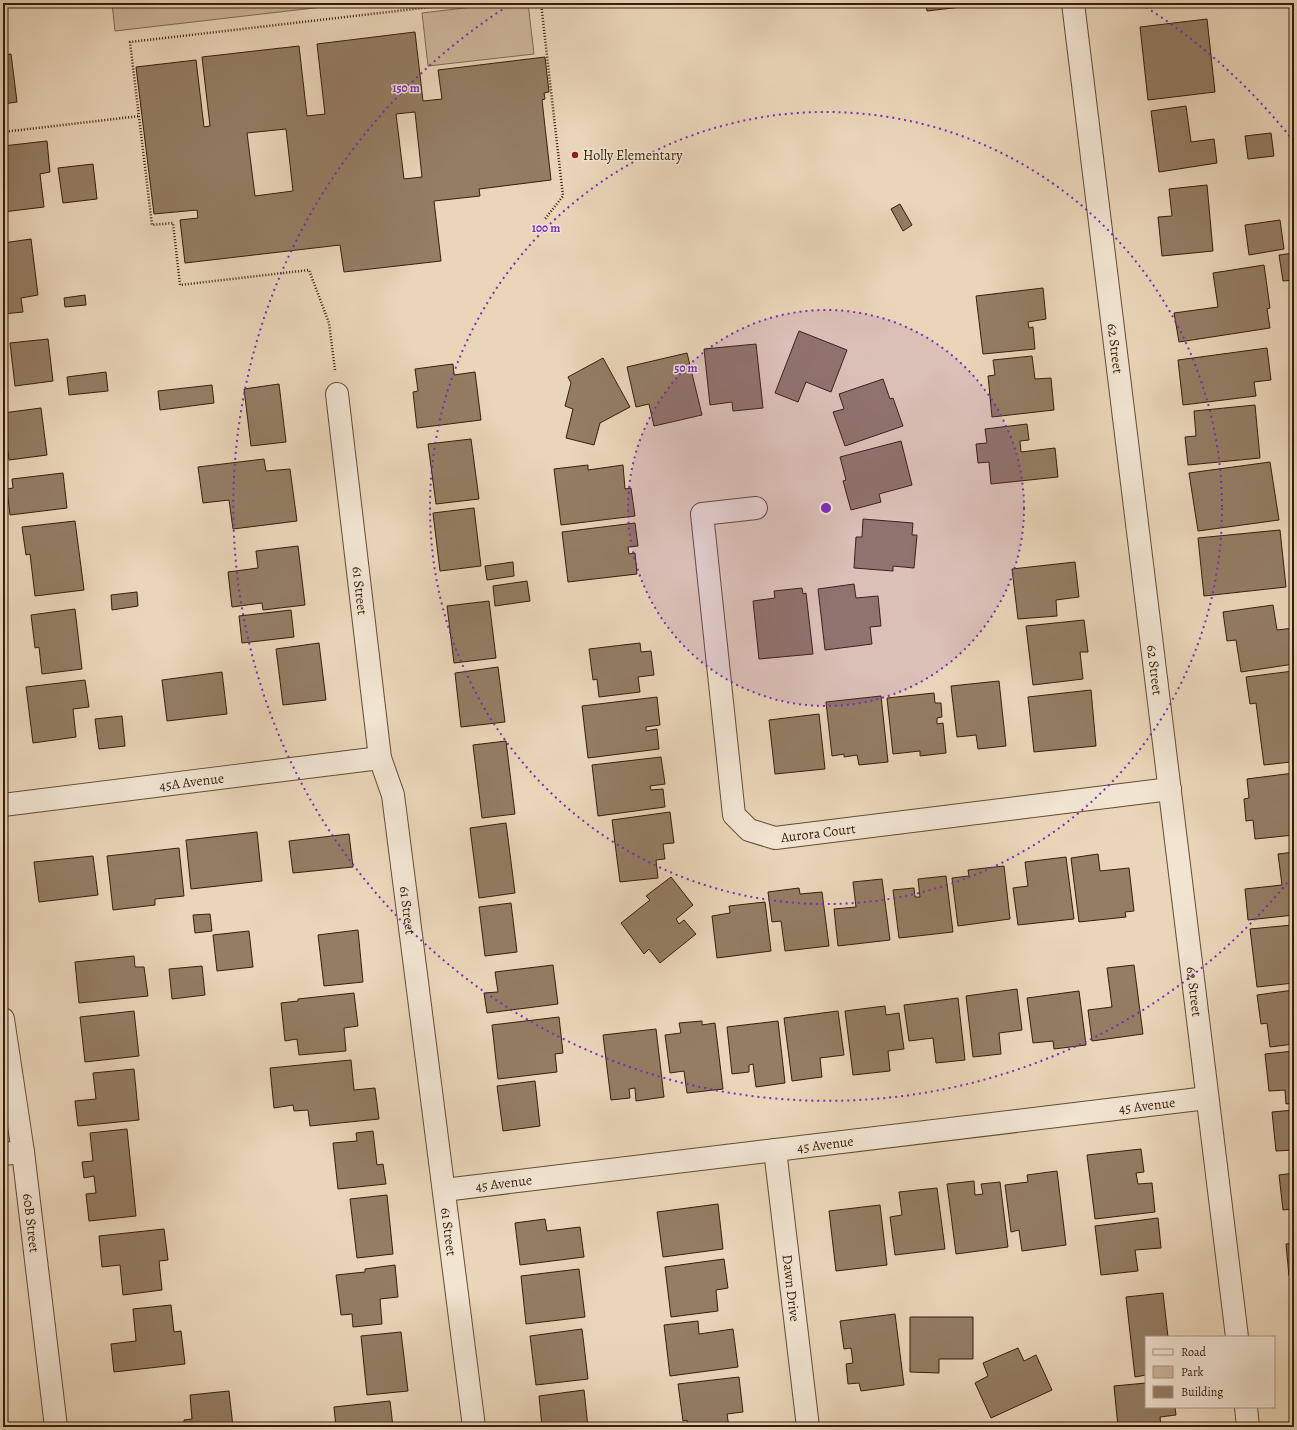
<svg xmlns="http://www.w3.org/2000/svg" width="1297" height="1430" font-family="Alegreya,serif">
	<style>
		.green { fill: #cbb69a; stroke: #806a50 }
		.building { fill: #937d63; stroke: #361e07; fill-rule: evenodd }
		.lines { fill: none; stroke-linecap: round; stroke-linejoin: round }
		.street-casing { stroke: #634c33; stroke-width: 24 }
		.path { stroke: #361e07; stroke-width: 2.5; stroke-dasharray: 1 2; stroke-linecap: butt }
		.street { stroke: #f1e4d1; stroke-width: 22 }
		.ring { fill: none; stroke: #7b2cbf; stroke-width: 2; stroke-dasharray: 2 4 }
		.poi-dot { fill: #8f2418; stroke: #f1e4d1; stroke-width: 1.5 }
		.labels { text-anchor: middle; stroke-width: 3; stroke-linejoin: round; paint-order: stroke }
		.poi-label { font-size: 14px; fill: #361e07; stroke: #f1e4d1; text-anchor: start }
		.street-label { font-size: 14px; fill: #361e07; stroke: #f1e4d1 }
		.centre { fill: #7b2cbf; stroke: #f1e4d1; stroke-width: 2 }
		.ring-label { font-size: 12px; text-anchor: middle; font-weight: bold; fill: #7b2cbf; stroke: #f1e4d1; stroke-width: 3; stroke-linejoin: round; paint-order: stroke }
	</style>
	<rect width="100%" height="100%" fill="#e9d5b8"/>
	<filter id="stains"><feTurbulence type="fractalNoise" baseFrequency=".005" numOctaves="4"/><feColorMatrix values="0 0 0 0 .2 0 0 0 0 .09 0 0 0 0 .02 0 0 0 .5 -.17"/></filter>
	<radialGradient id="worn" r=".72"><stop offset=".6" stop-color="#630" stop-opacity="0"/><stop offset="1" stop-color="#630" stop-opacity=".3"/></radialGradient>
	<g class="green">
		<path d="M112 3H357L115 31Z"/>
		<path d="M506 3H528L534 54 428 66 422 13Z"/>
	</g>
	<g class="building">
		<path d="M926 3H970V6L927 11Z"/>
		<path d="M1159 3H1195L1159 7Z"/>
		<path d="M1207 19 1215 92 1148 100 1140 27Z"/>
		<path d="M415 32 423 101 442 99 438 70 545 57 549 92 544 93 545 99 542 100 551 180 479 189 480 196 434 201 441 261 344 272 340 245 185 263 180 220 198 218 197 210 154 214 136 67 196 60 204 127 210 126 202 57 299 46 307 116 325 114 317 44ZM415 112 422 177 404 179 396 114ZM286 129 293 191 255 196 247 133Z"/>
		<path d="M11 54 17 102 3 104V55Z"/>
		<path d="M1186 106 1191 142 1214 139 1217 163 1159 172 1151 111Z"/>
		<path d="M1271 133 1274 156 1248 159 1245 136Z"/>
		<path d="M47 141 50 172 40 174 44 207 3 212V146Z"/>
		<path d="M93 164 97 199 63 203 58 168Z"/>
		<path d="M1207 185 1213 251 1162 256 1158 217 1172 216 1169 189Z"/>
		<path d="M900 204 912 225 903 231 891 209Z"/>
		<path d="M1280 220 1284 249 1249 255 1245 225Z"/>
		<path d="M31 239 38 295 21 298 23 312 3 314V243Z"/>
		<path d="M1294 253V280L1283 281 1279 255Z"/>
		<path d="M1264 265 1270 308 1267 309 1270 328 1179 342 1174 313 1218 307 1213 273Z"/>
		<path d="M1043 288 1046 319 1028 322 1029 328 1033 327 1035 349 983 354 976 296Z"/>
		<path d="M85 295 86 305 65 307 64 298Z"/>
		<path d="M799 331 847 350 831 392 806 382 798 402 775 393Z"/>
		<path d="M48 339 53 381 15 386 10 343Z"/>
		<path d="M756 344 763 408 733 411 732 402 710 405 704 349Z"/>
		<path d="M1267 348 1271 380 1254 382 1256 396 1183 405 1178 360Z"/>
		<path d="M687 353 702 415 654 426 649 404 636 407 627 367Z"/>
		<path d="M1032 356 1035 379 1051 378 1054 410 992 417 988 376 995 375 993 360Z"/>
		<path d="M603 358 630 407 600 423 594 445 566 438 573 409 565 406 571 383 568 377Z"/>
		<path d="M453 364 454 375 475 372 481 420 417 428 413 392 418 391 415 369Z"/>
		<path d="M106 372 108 391 69 395 67 377Z"/>
		<path d="M883 379 890 399 893 398 903 426 845 446 833 412 844 409 839 394Z"/>
		<path d="M279 384 286 442 251 446 244 389Z"/>
		<path d="M212 385 214 403 160 410 158 391Z"/>
		<path d="M1255 405 1260 458 1188 465 1185 437 1196 436 1194 411Z"/>
		<path d="M41 408 47 455 9 460 3 413Z"/>
		<path d="M1027 424 1029 440 1020 441 1021 452 1055 448 1058 477 991 484 989 462 978 463 976 444 987 443 985 429Z"/>
		<path d="M471 439 479 499 436 504 428 444Z"/>
		<path d="M901 441 912 485 879 494 881 502 851 510 843 481 846 480 840 457Z"/>
		<path d="M264 459 266 471 290 469 297 521 233 529 229 500 203 503 198 467Z"/>
		<path d="M1270 462 1279 520 1198 531 1189 473Z"/>
		<path d="M588 465V470L623 465 625 489 631 488 635 516 561 525 554 469Z"/>
		<path d="M63 473 67 508 10 515 7 489 13 488 12 479Z"/>
		<path d="M474 508 481 566 440 571 433 513Z"/>
		<path d="M863 519 913 523 912 535H917L914 568 893 566V571L854 568 856 537H862Z"/>
		<path d="M75 521 84 590 35 596 30 554 26 555 22 527Z"/>
		<path d="M635 523 638 546 628 547 629 554 635 553 637 574 568 582 562 532Z"/>
		<path d="M1280 530 1286 587 1204 596 1198 538Z"/>
		<path d="M298 546 305 605 263 610 262 603 232 607 228 572 258 568 256 551Z"/>
		<path d="M513 562 514 576 487 580 485 566Z"/>
		<path d="M1075 562 1079 597 1056 600 1057 616 1018 619 1012 569Z"/>
		<path d="M527 581 530 601 495 606 493 586Z"/>
		<path d="M854 584 856 598 878 596 881 626 870 627 872 644 825 650 818 589Z"/>
		<path d="M802 588 803 594 806 593 813 654 759 659 753 601 775 598 774 591Z"/>
		<path d="M137 592 138 606 112 610 111 595Z"/>
		<path d="M489 601 496 658 454 663 447 606Z"/>
		<path d="M1273 605 1277 630 1294 628V664L1241 672 1236 640 1227 641 1223 612Z"/>
		<path d="M75 609 82 669 42 674 39 647 35 648 31 615Z"/>
		<path d="M291 610 294 637 242 643 239 616Z"/>
		<path d="M1084 620 1088 652H1080L1083 679 1033 685 1026 626Z"/>
		<path d="M319 643 326 700 283 705 276 649Z"/>
		<path d="M640 643 641 652 651 651 654 675 638 677 640 692 599 697 597 679 593 680 589 649Z"/>
		<path d="M498 667 505 722 461 727 455 673Z"/>
		<path d="M1293 671 1294 680V748L1290 749 1291 762 1264 765 1256 703 1250 704 1246 677Z"/>
		<path d="M222 672 227 714 167 721 162 680Z"/>
		<path d="M85 680 89 707 73 709 76 737 33 743 26 687Z"/>
		<path d="M999 681 1006 746 978 749 976 735 957 737 951 686Z"/>
		<path d="M1091 690 1096 746 1034 752 1028 697Z"/>
		<path d="M934 693 935 703H941L942 717 937 718V724L943 723 946 753 920 756V751L893 754 887 698Z"/>
		<path d="M881 696 888 762 859 765 857 755 844 757V754L832 756 826 702Z"/>
		<path d="M657 697 660 725 646 727V731L657 729 659 749 588 758 582 706Z"/>
		<path d="M819 714 825 769 775 774 769 720Z"/>
		<path d="M122 716 125 746 99 749 95 719Z"/>
		<path d="M506 741 515 814 482 818 473 745Z"/>
		<path d="M661 757 665 784 650 786 651 790 663 789 665 807 598 816 592 765Z"/>
		<path d="M1294 773V835L1255 839 1253 820 1246 821 1244 799 1249 798 1247 779Z"/>
		<path d="M670 812 674 843 663 844 665 859 656 860 658 878 620 882 612 820Z"/>
		<path d="M506 823 515 893 479 898 470 828Z"/>
		<path d="M257 832 262 881 191 889 186 840Z"/>
		<path d="M349 834 353 867 293 873 289 841Z"/>
		<path d="M179 848 184 896 155 899V905L113 910 107 856Z"/>
		<path d="M1294 852V915L1248 920 1245 889 1282 885 1278 854Z"/>
		<path d="M1098 854 1100 871 1129 868 1134 911 1125 912 1126 917 1079 922 1071 858Z"/>
		<path d="M93 856 98 895 39 902 34 862Z"/>
		<path d="M1066 857 1074 919 1018 925 1013 888 1028 886 1025 862Z"/>
		<path d="M1004 866 1010 919 958 926 952 878 969 876 968 870Z"/>
		<path d="M946 876 953 932 899 938 893 890 914 888 915 897H920L918 879Z"/>
		<path d="M671 877 693 905 676 919 679 924 684 920 696 934 660 963 649 949 644 954 621 923 650 900 646 896Z"/>
		<path d="M882 879 890 940 838 946 834 909 856 907 853 882Z"/>
		<path d="M799 888 800 894 822 892 829 946 785 951 781 921 772 922 768 892Z"/>
		<path d="M765 902 771 951 717 958 712 916 730 913 729 906Z"/>
		<path d="M511 903 517 952 485 956 479 907Z"/>
		<path d="M210 914 212 931 195 933 193 915Z"/>
		<path d="M1292 925 1293 931H1294V983L1257 987 1250 929Z"/>
		<path d="M358 930 363 982 324 986 318 935Z"/>
		<path d="M249 931 253 967 217 971 213 935Z"/>
		<path d="M134 956 135 967H144L148 996 79 1003 75 962Z"/>
		<path d="M553 965 558 1004 487 1013 484 993 498 992 495 972Z"/>
		<path d="M1134 965 1143 1034 1092 1041 1088 1010 1112 1007 1107 968Z"/>
		<path d="M202 966 205 995 172 999 169 969Z"/>
		<path d="M1017 989 1022 1030 999 1033 1001 1054 973 1057 966 996Z"/>
		<path d="M1294 990V1044L1270 1047 1267 1023 1261 1024 1257 995Z"/>
		<path d="M1079 991 1086 1045 1054 1049 1053 1041 1033 1043 1027 998Z"/>
		<path d="M354 993 358 1026 344 1028 346 1051 299 1055 297 1039 285 1041 281 1003 298 1001V999Z"/>
		<path d="M958 998 965 1060 936 1063 933 1038 909 1041 904 1005Z"/>
		<path d="M885 1006 886 1015 899 1013 904 1049 888 1051 890 1071 853 1075 845 1011Z"/>
		<path d="M134 1011 139 1056 85 1062 80 1017Z"/>
		<path d="M838 1011 844 1055 820 1058 822 1077 792 1081 784 1018Z"/>
		<path d="M559 1017 563 1053 555 1054 557 1072 498 1079 492 1025Z"/>
		<path d="M702 1021V1025L715 1023 723 1089 687 1093 684 1071 670 1073 665 1035 681 1033 679 1023Z"/>
		<path d="M778 1021 785 1083 756 1087 753 1064 749 1065V1072L732 1074 727 1027Z"/>
		<path d="M656 1029 664 1097 636 1101 635 1088 629 1089 630 1098 611 1100 603 1035Z"/>
		<path d="M1294 1051V1103L1286 1104 1285 1090 1269 1091 1265 1054Z"/>
		<path d="M351 1060 354 1090 375 1088 379 1119 310 1126 308 1110 294 1111 293 1105 274 1108 270 1068Z"/>
		<path d="M134 1069 139 1120 78 1126 75 1101 96 1099 93 1073Z"/>
		<path d="M535 1081 540 1126 503 1131 497 1086Z"/>
		<path d="M1294 1110V1150L1276 1151 1272 1112Z"/>
		<path d="M127 1129 136 1216 89 1221 86 1194 96 1193 94 1176 84 1178 82 1162 93 1161 90 1133Z"/>
		<path d="M373 1131 377 1165 383 1164 386 1184 338 1189 333 1143 357 1141 356 1133Z"/>
		<path d="M1141 1149 1144 1172 1136 1173 1138 1184 1152 1183 1155 1212 1095 1219 1087 1155Z"/>
		<path d="M1057 1171 1066 1245 1022 1251 1019 1230 1011 1232 1005 1185 1028 1182 1027 1175Z"/>
		<path d="M1294 1173V1209L1283 1210 1279 1175Z"/>
		<path d="M974 1181 975 1195 983 1194 981 1184 1000 1182 1008 1247 956 1254 947 1184Z"/>
		<path d="M937 1188 945 1249 895 1255 890 1217 902 1215 899 1192Z"/>
		<path d="M387 1195 393 1254 357 1258 350 1199Z"/>
		<path d="M718 1204 723 1249 663 1257 657 1212Z"/>
		<path d="M880 1205 887 1265 836 1271 829 1211Z"/>
		<path d="M1158 1218 1161 1248 1135 1250 1138 1271 1101 1275 1095 1226Z"/>
		<path d="M545 1219 547 1231 580 1227 584 1257 520 1265 515 1223Z"/>
		<path d="M164 1229 168 1260 159 1261 162 1290 123 1295 120 1265 102 1267 99 1236Z"/>
		<path d="M1294 1243V1275L1289 1276 1286 1244Z"/>
		<path d="M724 1259 728 1288 716 1290 718 1311 671 1317 665 1267Z"/>
		<path d="M395 1265 398 1297 380 1299 382 1324 353 1327 352 1314 341 1315 336 1275 365 1272V1269Z"/>
		<path d="M579 1269 585 1317 526 1324 521 1276Z"/>
		<path d="M1163 1293 1168 1337H1146V1375L1135 1377 1126 1297Z"/>
		<path d="M171 1305 174 1332 181 1331 185 1364 114 1372 111 1344 136 1341 133 1309Z"/>
		<path d="M895 1314 904 1385 861 1391 859 1383 848 1384 846 1364 853 1363 851 1348 844 1349 840 1321Z"/>
		<path d="M910 1317H973V1359H939V1373L910 1372Z"/>
		<path d="M698 1321 699 1334 733 1329 738 1367 670 1376 664 1325Z"/>
		<path d="M582 1329 588 1379 536 1385 530 1336Z"/>
		<path d="M401 1332 408 1391 367 1395 361 1336Z"/>
		<path d="M1018 1348 1024 1361 1036 1355 1052 1390 991 1418 975 1383 988 1376 983 1363Z"/>
		<path d="M739 1377 743 1412 727 1414 729 1427H688L687 1420 683 1421 678 1384Z"/>
		<path d="M1146 1383V1407H1175L1176 1415 1160 1417 1161 1427H1118L1114 1386Z"/>
		<path d="M584 1390 588 1427H542L539 1396Z"/>
		<path d="M229 1391 233 1427H184V1420L192 1419 190 1395Z"/>
		<path d="M390 1401 393 1427 416 1425V1427H336L334 1407Z"/>
	</g>
	<g class="lines">
		<defs>
			<g id="street">
				<path id="s1" d="M1073 3 1237 1337"/>
				<path id="s2" d="M337 394 380 758 393 795 474 1427"/>
				<path id="s3" d="M756 508 702 514 734 815 749 830 775 838 1170 789"/>
				<path id="s4" d="M3 805 380 758"/>
				<path id="s5" d="M3 1019 23 1152 56 1427"/>
				<path id="s6" d="M775 1150 808 1427"/>
				<path d="M3 1154 23 1152"/>
				<path id="s7" d="M444 1190 1207 1098"/>
				<path d="M1246 1407 1248 1427"/>
			</g>
		</defs>
		<use href="#street" class="street-casing"/>
		<g class="path">
			<path d="M541 3 563 196 545 219"/>
			<path d="M3 132 140 116"/>
			<path d="M335 370 329 323 309 270 180 285 173 223 152 225 130 42 466 3"/>
		</g>
		<use href="#street" class="street"/>
	</g>
	<circle cx="826" cy="508" r="198" fill="#7b2cbf" fill-opacity=".12"/>
	<g class="ring">
		<circle cx="826" cy="508" r="198"/>
		<circle cx="826" cy="508" r="396"/>
		<path d="M1291 878A594 594 0 1 1 511 4M1141 4A594 594 0 0 1 1291 138"/>
	</g>
	<circle class="poi-dot" cx="575" cy="155" r="4"/>
	<g class="labels">
		<g class="poi-label">
			<text x="583" y="160">Holly Elementary</text>
		</g>
		<g class="street-label">
			<text dy="5" stroke="none"><textPath href="#s1" startOffset="348">62 Street</textPath></text>
			<text dy="5" stroke="none"><textPath href="#s2" startOffset="198">61 Street</textPath></text>
			<text dy="5" stroke="none"><textPath href="#s1" startOffset="672">62 Street</textPath></text>
			<text dy="5" stroke="none"><textPath href="#s4" startOffset="190">45A Avenue</textPath></text>
			<text dy="5" stroke="none"><textPath href="#s3" startOffset="449">Aurora Court</textPath></text>
			<text dy="5" stroke="none"><textPath href="#s2" startOffset="522">61 Street</textPath></text>
			<text dy="5" stroke="none"><textPath href="#s1" startOffset="996">62 Street</textPath></text>
			<text dy="5" stroke="none"><textPath href="#s7" startOffset="708">45 Avenue</textPath></text>
			<text dy="5" stroke="none"><textPath href="#s7" startOffset="384">45 Avenue</textPath></text>
			<text dy="5" stroke="none"><textPath href="#s7" startOffset="60">45 Avenue</textPath></text>
			<text dy="5" stroke="none"><textPath href="#s5" startOffset="206">60B Street</textPath></text>
			<text dy="5" stroke="none"><textPath href="#s2" startOffset="846">61 Street</textPath></text>
			<text dy="5" stroke="none"><textPath href="#s6" startOffset="139">Dawn Drive</textPath></text>
		</g>
	</g>
	<circle cx="826" cy="508" r="6" class="centre"/>
	<g class="ring-label">
		<text x="406" y="92">150 m</text>
		<text x="546" y="232">100 m</text>
		<text x="686" y="372">50 m</text>
	</g>
	<rect width="1297" height="1430" fill="none" stroke="#e9d5b8" stroke-width="16"/>
	<rect x="4" y="4" width="1289" height="1422" fill="none" stroke="#361e07" stroke-width="2"/>
	<rect x="8" y="8" width="1281" height="1414" fill="none" stroke="#361e07"/>
	<rect x="1145" y="1336" width="130" height="72" fill="#f1e4d1" stroke="#a69580"/>
	<rect x="1153" y="1349" width="20" height="6" fill="#f1e4d1" stroke="#a69580"/>
	<text x="1181" y="1356" font-size="12" fill="#361e07">Road</text>
	<rect x="1153" y="1366" width="20" height="12" fill="#cbb69a" stroke="#a69580"/>
	<text x="1181" y="1376" font-size="12" fill="#361e07">Park</text>
	<rect x="1153" y="1386" width="20" height="12" fill="#937d63" stroke="#a69580"/>
	<text x="1181" y="1396" font-size="12" fill="#361e07">Building</text>
	<rect width="100%" height="100%" filter="url(#stains)"/>
	<rect width="100%" height="100%" fill="url(#worn)"/>
</svg>
